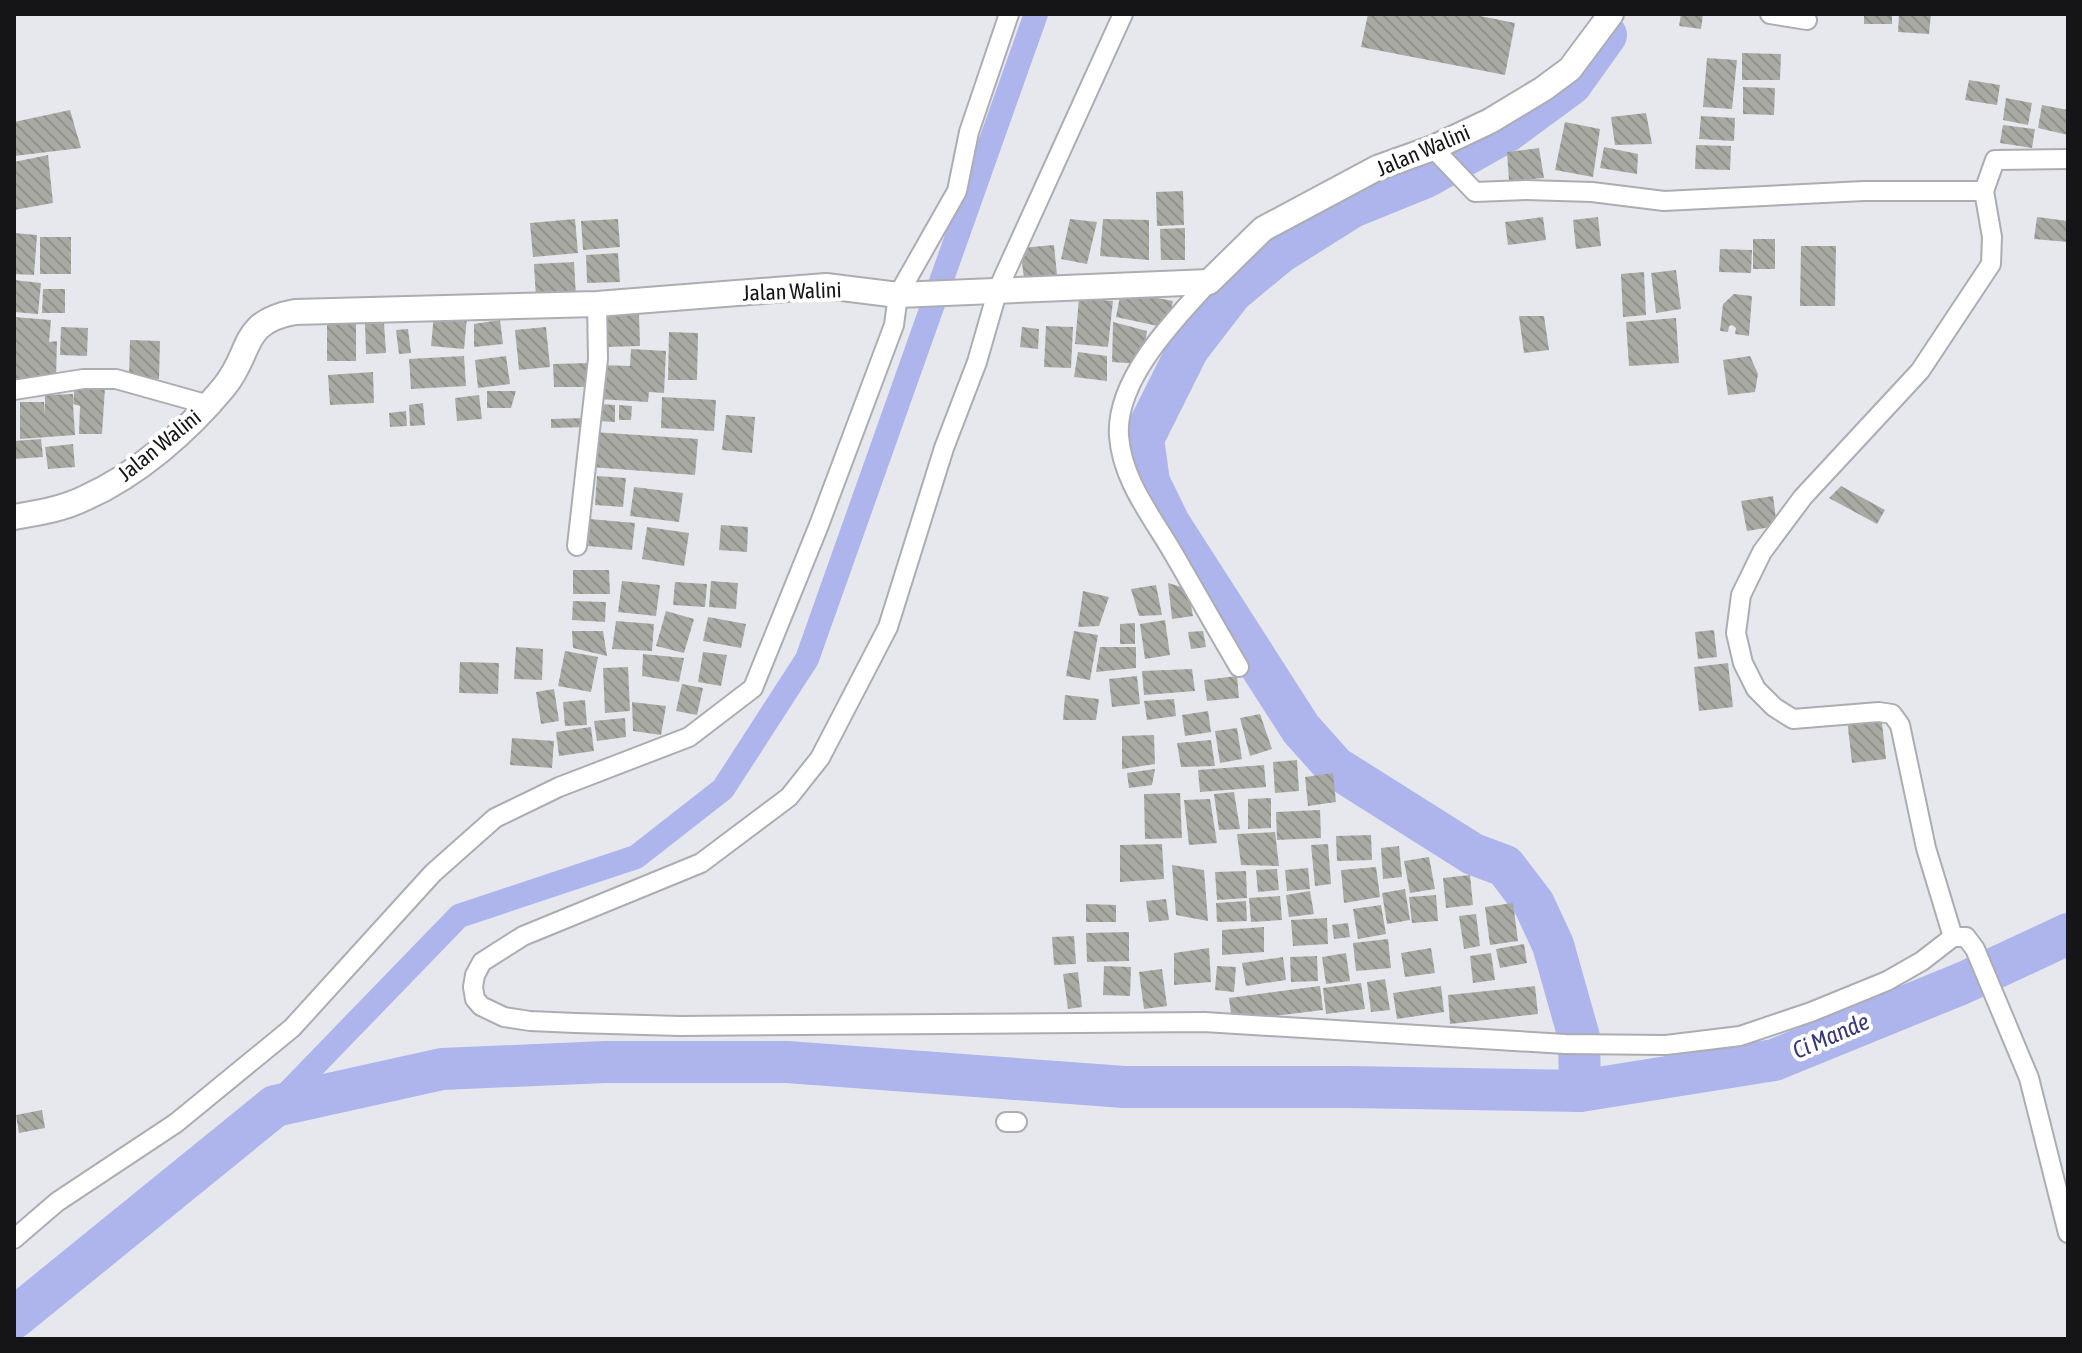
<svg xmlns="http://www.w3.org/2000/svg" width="2082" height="1353" font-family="'Asap Condensed',sans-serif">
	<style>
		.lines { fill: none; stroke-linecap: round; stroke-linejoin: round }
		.canal { stroke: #aeb5ec; stroke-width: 24 }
		.river { stroke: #aeb5ec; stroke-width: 42 }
		.building { fill: url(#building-back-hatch) }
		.minor-casing { stroke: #acadb3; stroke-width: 22 }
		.tertiary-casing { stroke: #acadb3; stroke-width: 28 }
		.minor { stroke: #fff; stroke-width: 18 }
		.tertiary { stroke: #fff; stroke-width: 24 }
		.labels { text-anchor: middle; stroke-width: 8; stroke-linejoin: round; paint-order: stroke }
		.street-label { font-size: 22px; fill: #151517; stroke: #fff }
		.water-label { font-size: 24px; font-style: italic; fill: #363779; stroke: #fff }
	</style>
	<defs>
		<pattern id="building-back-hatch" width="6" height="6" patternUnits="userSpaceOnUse" patternTransform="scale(2)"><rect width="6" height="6" fill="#aaaaa4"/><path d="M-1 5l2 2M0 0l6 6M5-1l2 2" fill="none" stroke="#91918c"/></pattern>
	</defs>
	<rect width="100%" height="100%" fill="#e7e8ee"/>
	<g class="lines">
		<path class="canal" d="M275 1106 459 916 636 857 723 789 807 659 1036 14"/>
		<g class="river">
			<path d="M1580 1091 1774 1060 1963 983 2068 934"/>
			<path d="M14 1318 275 1106 442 1069 605 1062H787L1124 1087H1348L1580 1091 1579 1037 1553 945 1534 904 1505 866 1473 854 1335 767 1301 729 1169 523 1149 482 1143 439 1188 349 1232 292 1279 253 1352 207 1426 177 1506 132 1571 84 1606 35"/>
		</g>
	</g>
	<g class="building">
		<path d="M1368 14H1470L1515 23 1505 75 1361 47Z"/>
		<path d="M1681 14H1703L1701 29 1679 26Z"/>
		<rect x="1864" y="14" width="28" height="10"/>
		<path d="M1899 14H1931L1929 34 1898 32Z"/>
		<path d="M1742 53 1781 54 1780 80H1742Z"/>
		<path d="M1707 58 1737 60 1732 109 1703 107Z"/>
		<path d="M1969 80 2000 85 1997 105 1965 100Z"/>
		<path d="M1743 87 1775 88 1774 115 1743 114Z"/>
		<path d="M2006 98 2032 103 2028 125 2003 120Z"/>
		<path d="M2042 105 2068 110V135L2038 128Z"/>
		<path d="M70 110 81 148 14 156V122Z"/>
		<path d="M1646 113 1652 144 1615 145 1611 117Z"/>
		<path d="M1701 116 1735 118 1734 141 1699 139Z"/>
		<path d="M1565 122 1600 129 1593 177 1555 170Z"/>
		<path d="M2003 125 2035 129 2032 148 2000 143Z"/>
		<path d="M1696 145 1731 146 1730 170 1695 169Z"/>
		<path d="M1604 147 1638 154 1637 174 1600 168Z"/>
		<path d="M1539 148 1544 178 1509 181 1507 152Z"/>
		<path d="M48 155 53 203 14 210V162Z"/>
		<path d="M1183 191 1184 225 1157 226 1156 192Z"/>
		<path d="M1543 217 1546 240 1508 245 1505 222Z"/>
		<path d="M1598 217 1601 246 1576 249 1573 220Z"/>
		<path d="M2037 217 2068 221V242L2034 239Z"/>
		<path d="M575 219 578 253 533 257 530 223Z"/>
		<path d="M618 219 620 247 583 250 581 221Z"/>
		<path d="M1070 219 1097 222 1087 264 1061 259Z"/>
		<path d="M1103 219 1149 220V260L1100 256Z"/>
		<path d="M1185 228V260H1161L1160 229Z"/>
		<path d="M14 233 37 235 34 275 14 274Z"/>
		<rect x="40" y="237" width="31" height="37"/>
		<rect x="1753" y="239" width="22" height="30"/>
		<path d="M1054 245 1057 275 1024 278 1020 248Z"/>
		<path d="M1801 246H1836L1835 306H1800Z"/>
		<path d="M1720 249 1752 250 1751 273 1719 272Z"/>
		<path d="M618 253 620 282 587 283 586 255Z"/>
		<path d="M574 262 576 297 536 299 534 264Z"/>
		<path d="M1676 270 1681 309 1656 313 1651 273Z"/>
		<path d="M1644 272 1646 315 1623 317 1621 274Z"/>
		<path d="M14 280 41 283 38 314 14 312Z"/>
		<path d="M43 289H65V313H42Z"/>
		<path d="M1121 291 1173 301 1167 328 1116 317Z"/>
		<path d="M1734 294 1752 296 1749 336 1735 334 1736 328 1732 325 1729 326 1728 332 1720 331 1723 304Z"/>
		<path d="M1079 298 1113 301 1108 347 1075 344Z"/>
		<path d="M434 314 467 317 464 349 431 346Z"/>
		<path d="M639 314 640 346 604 347 603 315Z"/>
		<path d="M1519 316H1544L1549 350 1524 353Z"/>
		<path d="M14 317 51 320 49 342 57 341 56 379 14 380Z"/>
		<path d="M1676 318 1679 363 1629 366 1626 322Z"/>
		<path d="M500 320 503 344 474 347V324Z"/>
		<path d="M356 321V361H327V324Z"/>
		<path d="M1113 322 1147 331 1142 364 1112 362Z"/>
		<path d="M384 323 386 353 366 354 365 324Z"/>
		<path d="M1046 326 1073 327 1071 368 1044 367Z"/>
		<path d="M61 327 88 328 87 356 60 355Z"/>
		<path d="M546 327 550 367 519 370 515 330Z"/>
		<path d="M1022 327 1039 329 1038 349 1020 347Z"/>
		<path d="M408 329 411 353 399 354 396 330Z"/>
		<path d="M669 332 698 333 697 380H668Z"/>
		<path d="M130 340 160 341 159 379 129 378Z"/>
		<path d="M631 349 666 351 664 393 649 392 648 402 598 399 600 365 630 366Z"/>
		<path d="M1078 352 1107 356V381L1074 377Z"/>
		<path d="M464 356 466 386 411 389 409 359Z"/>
		<path d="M506 356 510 384 478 388 475 360Z"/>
		<path d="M1750 356 1758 374 1755 392 1728 395 1723 360Z"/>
		<path d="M588 363V387H554L553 364Z"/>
		<path d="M373 372 374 403 330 405 328 375Z"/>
		<path d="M75 384 105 388 102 434H79L80 406 73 404 75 435 20 439V402H44L45 414V395L73 394V404Z"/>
		<path d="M487 391H516L511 408H487Z"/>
		<path d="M479 395 482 419 457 421 455 398Z"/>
		<path d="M662 397 716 400 714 431 661 428Z"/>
		<path d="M423 403 425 425 410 426 409 405Z"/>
		<path d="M598 404 615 405V422L597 421Z"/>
		<path d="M619 405 632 406 631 420H619Z"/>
		<path d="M406 411 407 426 390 427 389 413Z"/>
		<path d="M726 415 755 417 752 453 722 450Z"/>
		<path d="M584 418 585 427 551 428V419Z"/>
		<path d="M593 432 698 439 695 475 591 467Z"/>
		<path d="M41 439 43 457 14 459V441Z"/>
		<path d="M73 444 75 467 48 469 45 447Z"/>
		<path d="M597 476 626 478 623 507 595 505Z"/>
		<path d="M1841 486 1885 510 1877 524 1829 498Z"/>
		<path d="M634 487 683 493 679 522 630 516Z"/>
		<path d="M1773 496 1777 526 1747 531 1741 501Z"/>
		<path d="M590 519 635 523 632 550 588 546Z"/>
		<path d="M721 525 748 527 747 552 719 550Z"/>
		<path d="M647 527 689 533 684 566 642 559Z"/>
		<path d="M573 570H609L610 594H573Z"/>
		<path d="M622 581 660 585 656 616 618 612Z"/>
		<path d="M711 581 738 583 736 609 709 607Z"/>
		<path d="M675 582 707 584 705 607 673 605Z"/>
		<path d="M1168 583 1188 589 1193 616 1172 619Z"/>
		<path d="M1156 585 1162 615 1139 616 1131 589Z"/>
		<path d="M1083 591 1109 597 1099 626 1078 627Z"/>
		<path d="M573 601 606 602 605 622 572 620Z"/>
		<path d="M666 611 694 619 684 653 656 646Z"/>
		<path d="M708 617 746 624 741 648 703 641Z"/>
		<path d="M1165 620 1170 655 1145 659 1140 624Z"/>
		<path d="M616 621 654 624 652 651 612 649Z"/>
		<path d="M1135 623V644H1120V624Z"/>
		<path d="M1714 630 1717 657 1698 659 1695 632Z"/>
		<path d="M572 631H603L607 656 573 648Z"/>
		<path d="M1074 631 1098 635 1090 680 1066 676Z"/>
		<path d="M1203 631 1206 647 1191 649 1188 632Z"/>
		<path d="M516 647 543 649 542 680 514 679Z"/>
		<path d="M1100 647H1136V668L1096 672Z"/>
		<path d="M565 651 598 657 591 692 558 686Z"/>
		<path d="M703 652 727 655 721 686 698 682Z"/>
		<path d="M643 654 684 658 679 682 642 676Z"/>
		<path d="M460 662 499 663 498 694 459 693Z"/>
		<path d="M1728 663 1733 707 1699 711 1694 667Z"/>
		<path d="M628 667 630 711 605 713 603 668Z"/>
		<path d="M1192 669 1195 691 1144 695 1142 671Z"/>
		<path d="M1137 676 1140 704 1112 707 1109 679Z"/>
		<path d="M1237 676 1239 698 1207 701 1204 680Z"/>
		<path d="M682 684 703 688 697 715 676 711Z"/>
		<path d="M554 689 559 721 541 724 536 692Z"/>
		<path d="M1065 695 1099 699 1096 720H1063Z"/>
		<path d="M1174 699 1176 716 1147 720 1144 701Z"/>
		<path d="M585 700 587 725 565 726 563 702Z"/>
		<path d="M632 702 666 706 661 735 633 731Z"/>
		<path d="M1208 711 1211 732 1185 736 1182 715Z"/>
		<path d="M1260 714 1272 749 1250 756 1240 718Z"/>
		<path d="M1881 715 1886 759 1852 763 1847 719Z"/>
		<path d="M625 718 626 737 597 741 594 721Z"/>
		<path d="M591 727 594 751 559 756 556 732Z"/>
		<path d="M1237 728 1242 759 1220 763 1215 731Z"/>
		<path d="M1154 735 1155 764 1122 769V736Z"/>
		<path d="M512 738 554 741 552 768 510 765Z"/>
		<path d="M1211 740 1215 766 1181 767 1177 743Z"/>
		<path d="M1297 760 1299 791 1275 793 1273 762Z"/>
		<path d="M1264 765 1266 787 1200 792 1198 770Z"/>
		<path d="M1155 769 1152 785 1129 788 1127 773Z"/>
		<path d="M1333 773 1336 802 1308 806 1305 777Z"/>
		<path d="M1234 792 1240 829 1219 830 1214 794Z"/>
		<path d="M1180 793 1182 838 1145 839 1144 794Z"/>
		<path d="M1271 798V828L1248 829V799Z"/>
		<path d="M1210 799 1217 843 1189 845 1184 800Z"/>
		<path d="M1320 810 1321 838 1277 840 1276 812Z"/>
		<path d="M1275 832 1279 866 1241 865 1237 834Z"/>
		<path d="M1371 835 1372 860 1337 861 1336 836Z"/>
		<path d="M1162 844 1164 879 1120 882V845Z"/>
		<path d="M1328 844 1331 884 1315 886 1311 845Z"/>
		<path d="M1399 846 1402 877 1383 879 1381 848Z"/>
		<path d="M1429 857 1435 889 1410 893 1404 861Z"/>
		<path d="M1172 865 1204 870 1208 921 1176 915Z"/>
		<path d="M1376 867 1380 897 1344 903 1341 870Z"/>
		<path d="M1308 868 1310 889 1287 891 1285 870Z"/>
		<path d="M1277 869 1279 890 1258 892 1256 870Z"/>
		<path d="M1246 871 1247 898 1217 900 1215 872Z"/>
		<path d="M1470 875 1473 905 1446 908 1443 878Z"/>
		<path d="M1405 889 1410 920 1387 924 1382 893Z"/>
		<path d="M1310 891 1314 914 1289 917 1286 895Z"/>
		<path d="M1436 895 1438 921 1412 923 1409 897Z"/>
		<path d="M1280 896 1282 920 1251 922 1249 898Z"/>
		<path d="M1166 899 1169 920 1149 922 1146 901Z"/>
		<path d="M1246 901 1247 921 1217 922 1216 903Z"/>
		<path d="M1513 903 1518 941 1490 945 1485 907Z"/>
		<path d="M1086 904 1116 905V922H1086Z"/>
		<path d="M1381 905 1386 934 1358 939 1353 909Z"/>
		<path d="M1476 914 1480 946 1464 949 1459 916Z"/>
		<path d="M1327 918 1328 944 1293 946 1291 920Z"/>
		<path d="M1348 923 1350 937 1334 939 1332 925Z"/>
		<path d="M1264 927V952L1222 955V930Z"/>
		<path d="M1129 932V961L1087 962 1086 933Z"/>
		<path d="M1074 936 1076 964 1054 965 1052 937Z"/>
		<path d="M1388 939 1391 968 1356 971 1353 943Z"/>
		<path d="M1524 944 1527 963 1500 968 1496 949Z"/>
		<path d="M1209 948 1211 982 1174 985V953Z"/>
		<path d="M1431 948 1435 973 1405 977 1401 953Z"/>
		<path d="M1346 953 1350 981 1326 984 1322 957Z"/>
		<path d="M1491 953 1495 980 1473 983 1470 956Z"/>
		<path d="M1317 956 1318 981 1291 982 1290 957Z"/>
		<path d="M1283 957 1286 980 1246 986 1242 963Z"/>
		<path d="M1104 966 1131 967 1130 996 1103 995Z"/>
		<path d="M1217 966 1236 967 1234 992 1215 990Z"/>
		<path d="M1162 969 1167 1006 1144 1009 1139 972Z"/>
		<path d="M1078 972 1082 1007 1068 1009 1063 974Z"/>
		<path d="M1385 979 1390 1010 1371 1012 1367 982Z"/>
		<path d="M1361 983 1365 1009 1326 1014 1323 988Z"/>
		<path d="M1320 986 1323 1010 1232 1021 1229 998Z"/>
		<path d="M1441 986 1444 1012 1397 1019 1393 993Z"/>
		<path d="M1535 986 1538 1014 1450 1024 1448 995Z"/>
		<path d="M42 1110 45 1128 19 1133 16 1115Z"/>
	</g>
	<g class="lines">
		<defs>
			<g id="minor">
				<path d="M1123 14 998 289 977 362 944 448 888 627 820 758 789 797 701 863 523 936 482 962 475 975 473 987 475 999 481 1006 504 1017 530 1021 575 1023 680 1026 1204 1022 1565 1044 1666 1045 1740 1036 1811 1012 1887 981 1922 961 1953 937H1966L1975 949 2029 1078 2068 1233"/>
				<path d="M1770 14 1807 20"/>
				<path d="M1433 148 1475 192 1526 190 1592 192 1664 201 1864 191H1984L1995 160 2068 159"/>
				<path d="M1209 282C1174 320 1115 380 1119 436 1122 479 1150 514 1172 551 1194 589 1216 628 1239 667"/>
				<path d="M14 390 83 379H116L209 405"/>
				<path d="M577 546 598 359 597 304"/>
				<path d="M1953 937 1926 848 1900 725 1892 714 1879 712 1793 719 1774 707 1756 689 1743 663 1736 633 1741 595 1762 552 1803 497 1920 371 1991 264 1992 237 1984 191"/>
				<path d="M1006 1122H1017"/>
				<path d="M14 1239 57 1202 176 1123 292 1028 433 873 495 818 559 787 689 737 753 688 819 525 894 325 898 295 957 191 969 132 1009 14"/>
			</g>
			<path id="tertiary" d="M14 517C38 513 63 509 85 498 137 475 188 431 224 387 253 352 239 322 295 312L597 304 826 286 898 295 1209 282 1263 229 1377 168 1433 148 1490 121 1543 89 1570 69 1611 14"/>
		</defs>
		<use href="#minor" class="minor-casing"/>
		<use href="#tertiary" class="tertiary-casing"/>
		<use href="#minor" class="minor"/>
		<use href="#tertiary" class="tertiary"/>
	</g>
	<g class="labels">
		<g class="street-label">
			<text transform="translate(1423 150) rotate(-23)" y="8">Jalan Walini</text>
			<text transform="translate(792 291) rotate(-2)" y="8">Jalan Walini</text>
			<text transform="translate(159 445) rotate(-39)" y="8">Jalan Walini</text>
		</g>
		<g class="water-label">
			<text transform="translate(1831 1036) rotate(-23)" y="8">Ci Mande</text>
		</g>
	</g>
	<rect width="2082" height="1353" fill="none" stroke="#151517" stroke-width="32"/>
</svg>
